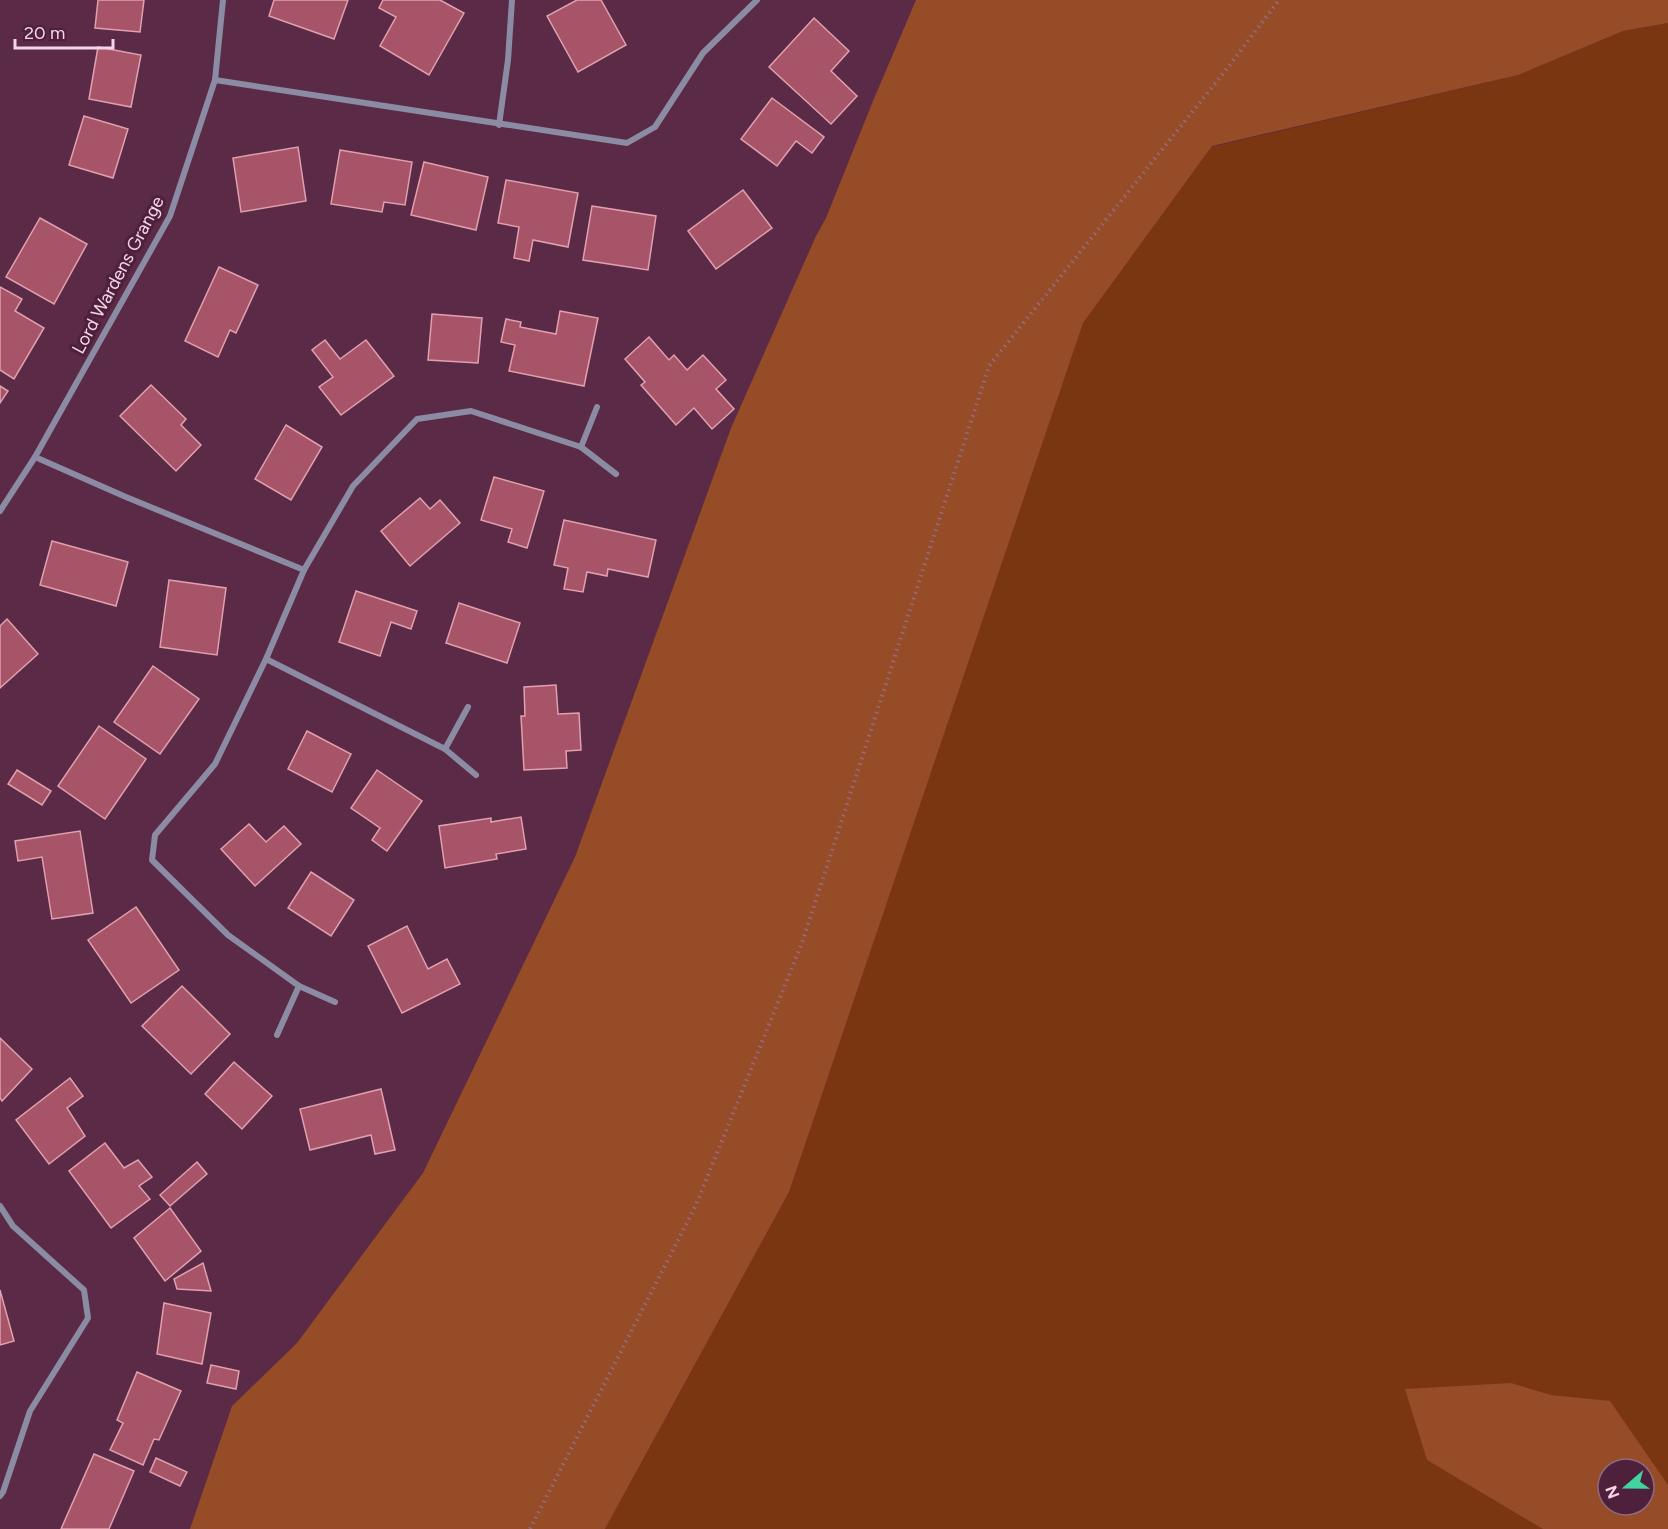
<svg xmlns="http://www.w3.org/2000/svg" width="1668" height="1529" font-family="Figtree,sans-serif">
	<style>
		.green { fill: #7a3611; fill-rule: evenodd }
		.forest { fill: #964c27; fill-rule: evenodd }
		.building { fill: #a75469; stroke: #e1a0ad; stroke-width: 1.5 }
		.lines { fill: none; stroke-linecap: round; stroke-linejoin: round }
		.path { stroke: #946b82; stroke-width: 4; stroke-dasharray: 1.5 4.5; stroke-linecap: butt }
		.minor { stroke: #8b8ba3; stroke-width: 6 }
		.labels { text-anchor: middle; stroke-width: 6; stroke-linejoin: round; paint-order: stroke }
		.street-label { font-size: 18px; fill: #f5d6e6; stroke: #4e203c }
	</style>
	<rect width="100%" height="100%" fill="#5a2a46"/>
	<path class="green" d="M1668 23V1529H605L789 1192 1083 322 1211 147 1518 75 1623 31ZM1608 1469H1644V1505H1608Z"/>
	<g class="forest">
		<path d="M916 0H1668V23L1623 31 1518 75 1212 146 1083 323 789 1192 605 1529H190L232 1406 297 1343 423 1173 575 857 731 428 816 236 826 218 873 101Z"/>
		<path d="M1511 1383 1551 1395 1610 1401 1668 1485V1529H1543L1427 1460 1405 1389ZM1608 1469H1644V1505H1608Z"/>
	</g>
	<g class="building">
		<path d="M98 0H144L140 32 95 28Z"/>
		<path d="M274 0H348L334 39 269 16Z"/>
		<path d="M383 0H440L464 13 429 75 380 46 396 17 379 8Z"/>
		<path d="M577 0H601L626 45 578 72 547 16Z"/>
		<path d="M814 18 849 51 831 71 857 96 831 124 769 67Z"/>
		<path d="M98 47 141 55 131 107 89 99Z"/>
		<path d="M772 98 824 137 812 153 796 141 777 166 741 139Z"/>
		<path d="M84 116 128 129 113 178 69 165Z"/>
		<path d="M298 147 306 201 241 212 233 158Z"/>
		<path d="M340 150 412 162 405 205 384 202 382 212 331 204Z"/>
		<path d="M424 162 488 177 476 230 411 215Z"/>
		<path d="M506 180 578 193 568 247 533 240 529 261 514 258 519 227 498 223Z"/>
		<path d="M743 190 772 228 716 269 688 231Z"/>
		<path d="M592 206 656 216 648 270 583 260Z"/>
		<path d="M40 218 87 244 54 304 6 277Z"/>
		<path d="M219 267 258 285 236 333 230 330 218 357 185 341Z"/>
		<path d="M0 287 22 299 15 311 44 328 14 379 0 370Z"/>
		<path d="M560 311 598 318 584 386 509 371 515 345 501 342 506 319 521 322 520 327 556 334Z"/>
		<path d="M432 314 482 318 478 363 428 360Z"/>
		<path d="M649 337 669 360 674 355 687 370 703 355 726 380 716 389 734 409 712 429 694 408 676 425 641 385 645 382 625 359Z"/>
		<path d="M325 340 340 359 366 340 394 376 341 415 319 387 333 377 312 350Z"/>
		<path d="M151 385 186 419 181 425 201 445 176 471 120 416Z"/>
		<path d="M0 386 8 391 0 403Z"/>
		<path d="M286 425 322 447 291 500 255 479Z"/>
		<path d="M494 477 544 491 527 548 508 542 512 529 481 520Z"/>
		<path d="M420 498 430 509 440 500 460 523 410 566 381 531Z"/>
		<path d="M564 520 656 540 648 577 608 569 607 576 587 572 583 592 564 589 568 568 554 565Z"/>
		<path d="M52 541 128 562 116 606 40 585Z"/>
		<path d="M169 580 226 588 217 655 160 647Z"/>
		<path d="M356 591 417 611 411 629 391 622 380 656 339 642Z"/>
		<path d="M459 603 520 623 507 663 446 643Z"/>
		<path d="M7 619 38 654 0 688V626Z"/>
		<path d="M153 666 199 699 160 754 114 722Z"/>
		<path d="M556 685 558 714 579 713 581 750 566 751 567 768 524 770 521 716H525L524 687Z"/>
		<path d="M99 726 146 759 105 819 58 786Z"/>
		<path d="M307 731 351 754 332 792 288 769Z"/>
		<path d="M17 770 51 791 42 805 8 784Z"/>
		<path d="M377 770 422 801 387 851 372 840 380 828 351 808Z"/>
		<path d="M521 817 526 849 496 854 497 859 445 868 439 826 491 818V822Z"/>
		<path d="M249 824 266 842 284 826 301 844 255 886 221 849Z"/>
		<path d="M80 831 93 913 52 919 42 857 18 861 15 841Z"/>
		<path d="M311 872 354 900 331 936 288 908Z"/>
		<path d="M136 907 179 970 131 1003 88 940Z"/>
		<path d="M407 926 428 969 447 959 460 984 402 1013 368 946Z"/>
		<path d="M182 986 230 1034 191 1074 142 1026Z"/>
		<path d="M0 1038 32 1069 2 1101 0 1098Z"/>
		<path d="M234 1062 272 1096 242 1129 205 1094Z"/>
		<path d="M70 1078 83 1096 67 1108 85 1136 49 1164 16 1120Z"/>
		<path d="M381 1089 395 1150 375 1154 371 1135 310 1150 300 1109Z"/>
		<path d="M105 1143 124 1168 138 1160 152 1177 139 1186 150 1199 111 1228 69 1171Z"/>
		<path d="M197 1162 207 1174 170 1206 160 1195Z"/>
		<path d="M170 1208 201 1251 165 1281 134 1238Z"/>
		<path d="M203 1263 211 1291 177 1289 174 1279Z"/>
		<path d="M0 1290 14 1341 0 1345Z"/>
		<path d="M164 1303 211 1313 202 1364 157 1354Z"/>
		<path d="M211 1365 239 1371 236 1389 207 1383Z"/>
		<path d="M137 1372 181 1391 159 1440 154 1439 143 1465 110 1450 123 1423 117 1420Z"/>
		<path d="M94 1454 134 1471 109 1529H61Z"/>
		<path d="M156 1458 187 1472 180 1486 150 1472Z"/>
	</g>
	<g class="lines">
		<path class="path" d="M530 1529 696 1205 802 943 989 366 1229 66 1279 0"/>
		<g class="minor">
			<path d="M215 80 627 143 655 127 703 53 757 0"/>
			<path d="M499 125 508 60 512 0"/>
			<path d="M581 447 597 407"/>
			<path d="M35 457 126 497 304 570"/>
			<path d="M0 511 35 457 170 216 215 80 223 0"/>
			<path d="M266 659 445 749 476 775"/>
			<path d="M445 749 468 707"/>
			<path d="M335 1002 299 986 228 935 152 860 155 835 215 764 266 659 304 570 353 486 417 419 471 411 581 447 616 474"/>
			<path d="M277 1035 299 986"/>
			<path d="M0 1206 13 1226 84 1290 88 1318 30 1411 3 1492 0 1496"/>
		</g>
	</g>
	<g class="labels">
		<g class="street-label">
			<text transform="translate(118 275) rotate(-62)" y="6">Lord Wardens Grange</text>
		</g>
	</g>
	<g transform="translate(1626 1487) rotate(250)"><circle r="28" fill="#4e203c" stroke="#916980" stroke-width="1.5"/>
	<path d="M0-4.5L10 22L0 15L-10 22Z" fill="#41d4a1"/>
	<text y="-9" font-size="16" font-weight="bold" text-anchor="middle" fill="#f5d6e6">N</text>
	</g>
	<path d="M15 39v9h98v-9" fill="none" stroke="#f5d6e6" stroke-width="3"/>
	<text x="24" y="39" font-size="18" fill="#f5d6e6" stroke="#4e203c" stroke-width="4.5" paint-order="stroke">20 m</text>
</svg>
